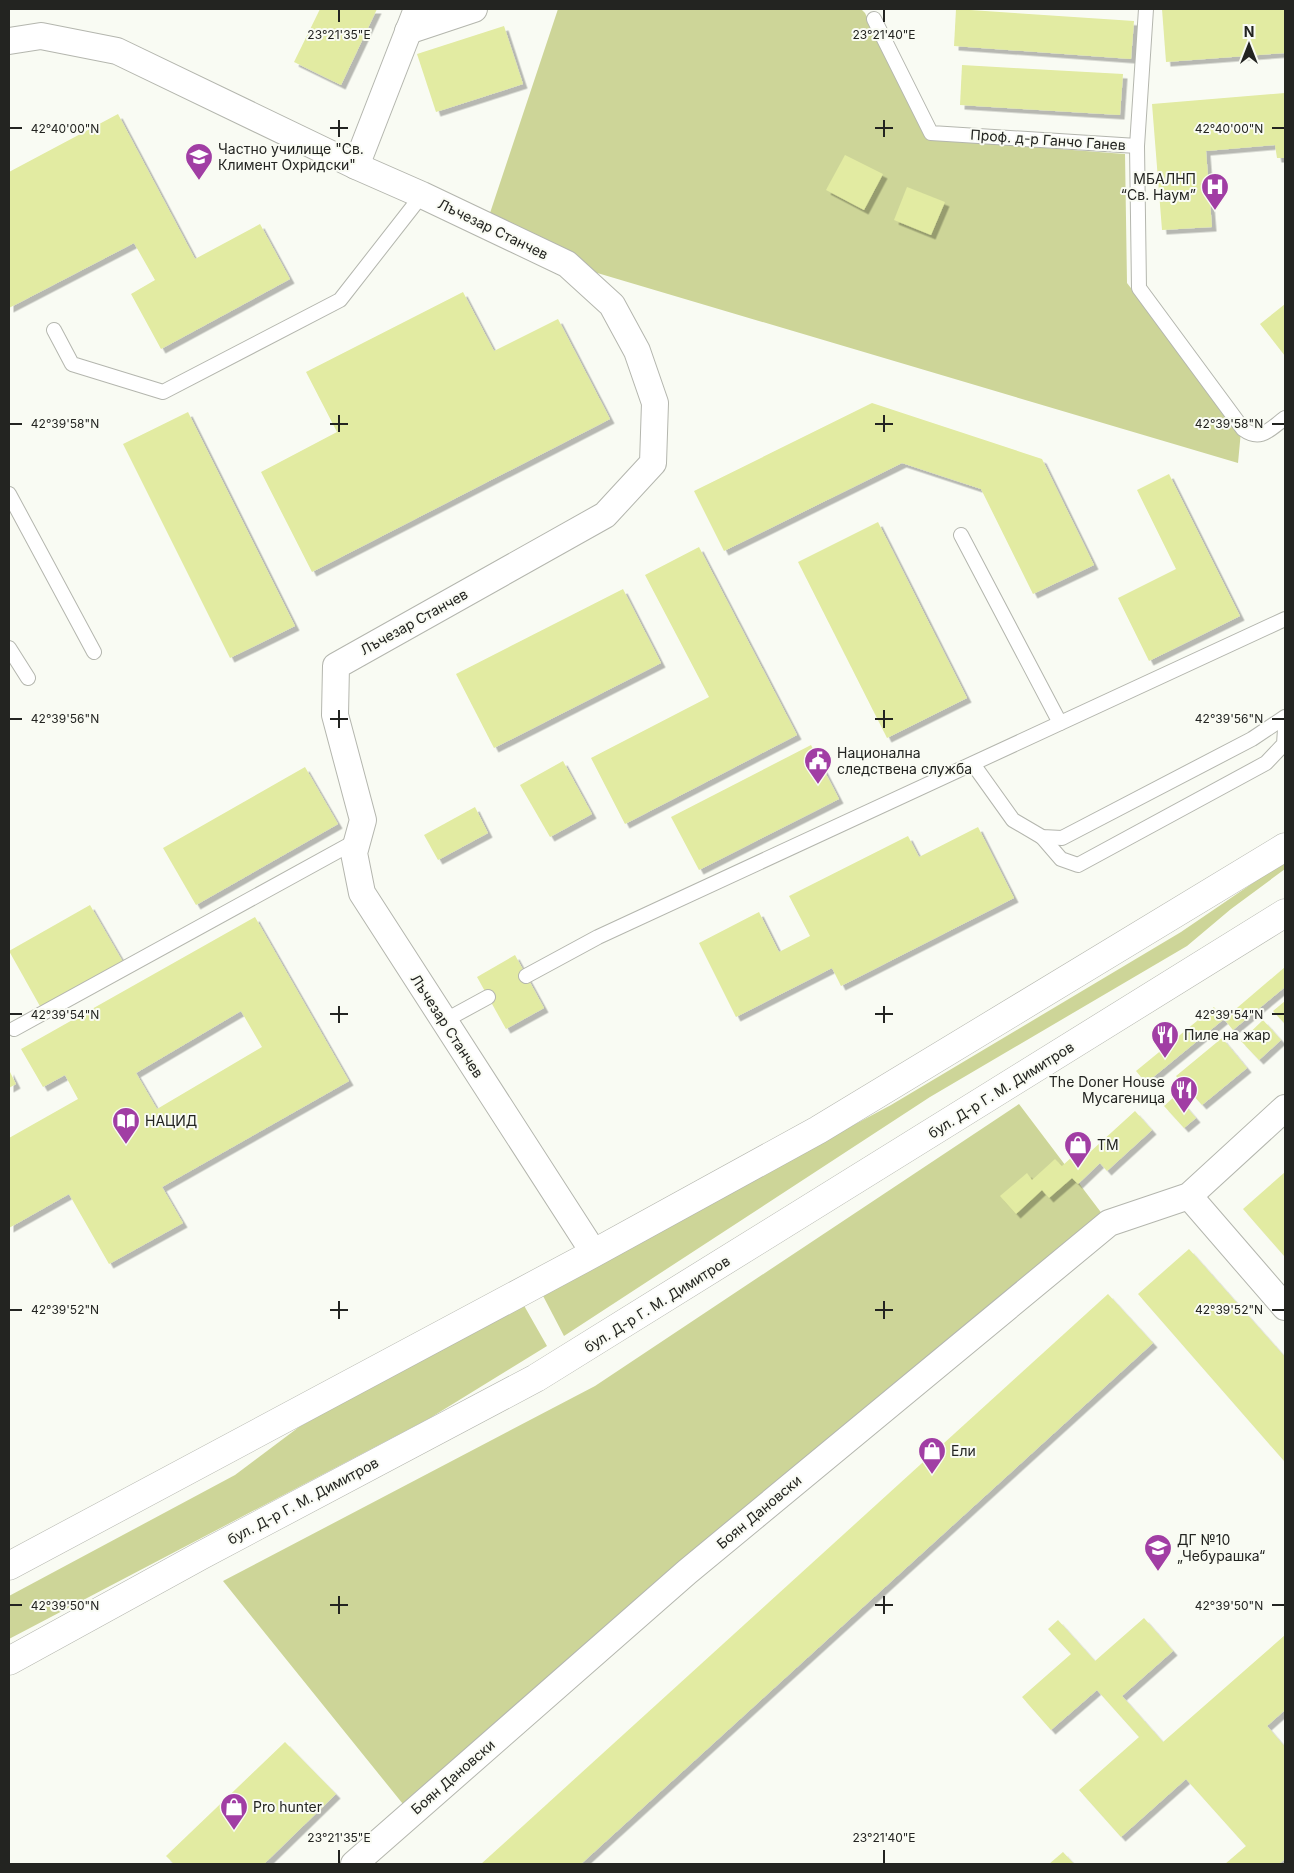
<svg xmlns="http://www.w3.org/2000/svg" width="1294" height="1873" font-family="Inter,sans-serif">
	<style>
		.green { fill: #cdd598 }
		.building { fill: #e2eba2; fill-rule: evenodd; filter: url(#shadow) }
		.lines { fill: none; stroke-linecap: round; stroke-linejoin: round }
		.lane-casing { stroke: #b4b6ae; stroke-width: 16 }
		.street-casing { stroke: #b4b6ae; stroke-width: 28 }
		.primary-casing { stroke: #b4b6ae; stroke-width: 29 }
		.lane { stroke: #fff; stroke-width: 14 }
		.street { stroke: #fff; stroke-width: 26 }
		.primary { stroke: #fff; stroke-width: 28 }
		.ticks { fill: none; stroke: #232421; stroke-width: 2 }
		.labels { text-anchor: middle; stroke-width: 4; stroke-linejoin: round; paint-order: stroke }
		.street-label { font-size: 14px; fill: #232421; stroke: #f9fbf3 }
		.poi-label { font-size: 14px; fill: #232421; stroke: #f9fbf3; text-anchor: start }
		.ticks-label { font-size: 12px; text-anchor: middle; fill: #232421; stroke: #f9fbf3; stroke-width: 4; stroke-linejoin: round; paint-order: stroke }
	</style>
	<defs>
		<filter id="shadow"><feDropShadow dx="4.5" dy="4.5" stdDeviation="0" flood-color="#0004"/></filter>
	</defs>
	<rect width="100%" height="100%" fill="#f9fbf3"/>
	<g class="green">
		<path d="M558 9H861L865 13 926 139 1125 154 1127 283 1241 431 1238 463 567 264 486 225Z"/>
		<path d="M1285 861V869L1231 909 1187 946 930 1097 564 1336 541 1292 891 1105 1181 932Z"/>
		<path d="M1019 1104 1109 1223 411 1814 223 1581 595 1386Z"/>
		<path d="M522 1302 547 1346 430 1418 9 1639V1596L235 1475 299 1427Z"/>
	</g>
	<g class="building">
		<path d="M320 9H377L341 85 294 62Z"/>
		<path d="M956 9 1134 21 1131 59 954 46Z"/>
		<path d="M1162 9H1285V53L1166 62Z"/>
		<path d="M504 26 523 84 436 112 417 54Z"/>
		<path d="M962 65 1123 74 1120 115 960 105Z"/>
		<path d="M1285 93V158H1277L1275 145 1206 151 1212 227 1162 230 1152 104Z"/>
		<path d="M118 114 195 259 260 224 290 279 161 349 131 294 155 280 134 243 9 308V172Z"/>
		<path d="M845 155 883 174 864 210 826 190Z"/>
		<path d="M907 187 945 202 931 235 894 220Z"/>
		<path d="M463 292 494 351 558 319 610 419 312 572 261 472 337 432 306 372Z"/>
		<path d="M1285 304V356L1260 324Z"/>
		<path d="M872 403 1042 459 1094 565 1033 594 981 489 902 463 724 551 694 491Z"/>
		<path d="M188 412 295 626 230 658 123 444Z"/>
		<path d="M1169 474 1240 616 1149 661 1118 598 1176 569 1137 490Z"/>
		<path d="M878 522 967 698 887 738 798 562Z"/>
		<path d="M699 547 797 735 625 824 591 758 709 697 645 575Z"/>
		<path d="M623 589 661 663 494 748 456 674Z"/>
		<path d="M811 745 839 799 699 870 671 817Z"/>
		<path d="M563 761 592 814 550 837 520 785Z"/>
		<path d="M305 767 338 824 196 905 163 848Z"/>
		<path d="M475 807 488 833 438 860 424 835Z"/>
		<path d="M978 827 1014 898 841 986 832 968 736 1017 699 943 759 912 779 952 810 936 789 896 908 836 919 857Z"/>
		<path d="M90 905 123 962 41 1008 9 951Z"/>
		<path d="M255 917 349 1081 162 1187 183 1223 109 1264 69 1194 9 1228V1138L78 1099 65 1075 43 1087 21 1049ZM241 1011 262 1047 157 1109 136 1073Z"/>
		<path d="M515 955 544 1008 506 1029 477 977Z"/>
		<path d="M1285 967V987L1233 1030 1224 1019Z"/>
		<path d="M1285 1001V1024L1273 1011Z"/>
		<path d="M1214 1007 1224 1019 1146 1083 1136 1071Z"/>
		<path d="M1263 1020 1281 1040 1259 1060 1241 1041Z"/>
		<path d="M1222 1038 1247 1068 1202 1105 1176 1076Z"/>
		<path d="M9 1070 16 1084 9 1088Z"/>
		<path d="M1176 1095 1196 1118 1184 1128 1164 1106Z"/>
		<path d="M1135 1111 1152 1130 1107 1171 1100 1163 1078 1184 1072 1178 1049 1198 1042 1190 1016 1214 1000 1196 1027 1173 1032 1180 1055 1159 1062 1166 1084 1146 1090 1152Z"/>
		<path d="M1285 1172V1257L1243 1209Z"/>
		<path d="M1189 1249 1285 1357V1462L1138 1294Z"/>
		<path d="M1108 1294 1153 1343 581 1864H481Z"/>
		<path d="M1144 1618 1173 1651 1122 1696 1163 1742 1285 1635V1710L1267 1726 1285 1747V1859L1279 1864H1225L1246 1846 1186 1779 1121 1837 1079 1790 1139 1737 1097 1690 1051 1730 1022 1697 1071 1654 1048 1629 1058 1620 1095 1661Z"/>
		<path d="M285 1742 336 1794 264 1864H174L166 1856Z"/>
		<path d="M1063 1852 1074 1864H1049Z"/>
	</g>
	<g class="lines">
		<defs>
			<g id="lane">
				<path d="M1146 9 1137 146 1139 288 1243 429C1261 442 1270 429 1285 418"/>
				<path d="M874 19 931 133 1137 146"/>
				<path d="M54 330 72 364 163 392 340 300 422 195"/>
				<path d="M9 494 94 652"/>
				<path d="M961 535 1060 723"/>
				<path d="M9 648 28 678"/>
				<path d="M973 764 1013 820 1042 837 1062 838 1252 739 1285 717"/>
				<path d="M1042 837 1061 859 1078 865 1266 763 1284 744 1285 729"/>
				<path d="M526 976 598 937 1285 619"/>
				<path d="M444 1021 488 997"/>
				<path d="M14 1029 358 840"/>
			</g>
			<g id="street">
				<path d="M408 31 474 9"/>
				<path d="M9 41 41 36 117 51 356 166 422 195 567 264 612 305 637 351 655 403 653 463 605 515 336 666 335 715 363 820 354 853 362 893 594 1253"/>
				<path d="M356 166 417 9"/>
				<path d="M1189 1196 1285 1307"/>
				<path d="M354 1864 687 1572 1109 1223 1189 1196 1285 1108"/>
			</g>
			<g id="primary">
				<path d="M9 1566 594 1253 818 1130 1285 847"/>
				<path d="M9 1661 202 1555 536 1378 1285 913"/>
			</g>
		</defs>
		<use href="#lane" class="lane-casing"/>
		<use href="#street" class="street-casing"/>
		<use href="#primary" class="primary-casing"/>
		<use href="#lane" class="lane"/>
		<use href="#street" class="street"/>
		<use href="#primary" class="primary"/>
	</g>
	<path class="ticks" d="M339 10V22M884 10V22M339 120V137M884 120V137M10 128H22M330 128H348M875 128H893M1272 128H1284M339 415V432M884 415V432M10 424H22M330 424H348M875 424H893M1272 424H1284M339 710V728M884 710V728M10 719H22M330 719H348M875 719H893M1272 719H1284M339 1006V1023M884 1006V1023M10 1014H22M330 1014H348M875 1014H893M1272 1014H1284M339 1301V1319M884 1301V1319M10 1310H22M330 1310H348M875 1310H893M1272 1310H1284M339 1596V1614M884 1596V1614M10 1605H22M330 1605H348M875 1605H893M1272 1605H1284M339 1850V1863M884 1850V1863"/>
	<defs>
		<symbol id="school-pin" viewBox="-11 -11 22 30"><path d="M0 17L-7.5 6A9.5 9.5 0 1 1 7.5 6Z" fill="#a13ea4" stroke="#f9fbf3"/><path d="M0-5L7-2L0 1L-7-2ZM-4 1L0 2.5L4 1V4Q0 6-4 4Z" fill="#fff"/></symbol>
		<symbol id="hospital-pin" viewBox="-11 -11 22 30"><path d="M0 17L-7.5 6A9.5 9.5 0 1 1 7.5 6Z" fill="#a13ea4" stroke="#f9fbf3"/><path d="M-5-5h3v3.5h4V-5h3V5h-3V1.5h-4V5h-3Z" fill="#fff"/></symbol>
		<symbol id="civic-pin" viewBox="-11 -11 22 30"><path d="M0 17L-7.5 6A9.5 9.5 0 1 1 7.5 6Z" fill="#a13ea4" stroke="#f9fbf3"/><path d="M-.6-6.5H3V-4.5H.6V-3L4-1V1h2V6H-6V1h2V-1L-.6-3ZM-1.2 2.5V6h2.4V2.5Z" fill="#fff"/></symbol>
		<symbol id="restaurant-pin" viewBox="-11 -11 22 30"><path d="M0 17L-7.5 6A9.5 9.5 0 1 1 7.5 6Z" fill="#a13ea4" stroke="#f9fbf3"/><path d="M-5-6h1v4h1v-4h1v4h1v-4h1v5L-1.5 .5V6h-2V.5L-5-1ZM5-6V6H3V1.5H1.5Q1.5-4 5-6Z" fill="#fff"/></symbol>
		<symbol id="library-pin" viewBox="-11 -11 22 30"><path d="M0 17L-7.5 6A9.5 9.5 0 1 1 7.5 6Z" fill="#a13ea4" stroke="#f9fbf3"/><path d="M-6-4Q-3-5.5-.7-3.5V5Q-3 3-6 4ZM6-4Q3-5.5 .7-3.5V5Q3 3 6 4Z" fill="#fff"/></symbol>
		<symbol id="shop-pin" viewBox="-11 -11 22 30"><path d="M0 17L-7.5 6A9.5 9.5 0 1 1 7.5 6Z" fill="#a13ea4" stroke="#f9fbf3"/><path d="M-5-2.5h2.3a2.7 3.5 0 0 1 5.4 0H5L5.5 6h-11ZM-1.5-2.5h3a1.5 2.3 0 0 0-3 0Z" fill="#fff"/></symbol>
	</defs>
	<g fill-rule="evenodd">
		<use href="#school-pin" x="183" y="141" width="32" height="43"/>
		<use href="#hospital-pin" x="1199" y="171" width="32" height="43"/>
		<use href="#civic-pin" x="802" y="745" width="32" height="43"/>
		<use href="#restaurant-pin" x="1149" y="1019" width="32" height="43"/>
		<use href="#restaurant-pin" x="1168" y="1074" width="32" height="43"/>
		<use href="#library-pin" x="110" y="1105" width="32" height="43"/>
		<use href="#shop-pin" x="1062" y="1129" width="32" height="43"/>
		<use href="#shop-pin" x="916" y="1435" width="32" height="43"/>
		<use href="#school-pin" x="1142" y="1532" width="32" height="43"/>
		<use href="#shop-pin" x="218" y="1791" width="32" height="43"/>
	</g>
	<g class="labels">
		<g class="street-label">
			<text transform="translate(1048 140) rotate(4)" y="5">Проф. д-р Ганчо Ганев</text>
			<text transform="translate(493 229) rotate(26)" y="5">Лъчезар Станчев</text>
			<text transform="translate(414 622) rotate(-29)" y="5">Лъчезар Станчев</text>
			<text transform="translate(447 1026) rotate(57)" y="5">Лъчезар Станчев</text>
			<text transform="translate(1001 1090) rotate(-32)" y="5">бул. Д-р Г. М. Димитров</text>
			<text transform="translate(657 1304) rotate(-32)" y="5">бул. Д-р Г. М. Димитров</text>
			<text transform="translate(303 1501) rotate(-28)" y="5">бул. Д-р Г. М. Димитров</text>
			<text transform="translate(759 1512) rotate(-40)" y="5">Боян Дановски</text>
			<text transform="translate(453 1777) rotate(-41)" y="5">Боян Дановски</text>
		</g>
		<g class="poi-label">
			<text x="218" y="154">Частно училище "Св.<tspan x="218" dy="16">Климент Охридски"</tspan></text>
			<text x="1196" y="184" text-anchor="end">MБАЛНП<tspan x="1196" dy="16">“Св. Наум”</tspan></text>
			<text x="837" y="758">Национална<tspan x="837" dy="16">следствена служба</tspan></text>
			<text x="1184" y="1040">Пиле на жар</text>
			<text x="1165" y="1087" text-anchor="end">The Doner House<tspan x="1165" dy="16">Мусагеница</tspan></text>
			<text x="145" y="1126">НАЦИД</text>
			<text x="1097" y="1150">TM</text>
			<text x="951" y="1456">Ели</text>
			<text x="1177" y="1545">ДГ №10<tspan x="1177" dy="16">„Чебурашка“</tspan></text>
			<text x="253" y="1812">Pro hunter</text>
		</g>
	</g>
	<g class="ticks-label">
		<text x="339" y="39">23°21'35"E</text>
		<text x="884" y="39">23°21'40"E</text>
		<text x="65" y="133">42°40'00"N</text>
		<text x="1229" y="133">42°40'00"N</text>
		<text x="65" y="428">42°39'58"N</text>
		<text x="1229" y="428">42°39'58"N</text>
		<text x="65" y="723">42°39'56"N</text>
		<text x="1229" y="723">42°39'56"N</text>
		<text x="65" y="1019">42°39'54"N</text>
		<text x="1229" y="1019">42°39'54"N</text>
		<text x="65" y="1314">42°39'52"N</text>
		<text x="1229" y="1314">42°39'52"N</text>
		<text x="65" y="1610">42°39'50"N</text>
		<text x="1229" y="1610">42°39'50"N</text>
		<text x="339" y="1842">23°21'35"E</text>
		<text x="884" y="1842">23°21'40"E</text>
	</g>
	<rect width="1294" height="1873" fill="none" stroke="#232421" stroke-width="20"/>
	<g transform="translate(1249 45)" stroke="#f9fbf3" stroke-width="4" paint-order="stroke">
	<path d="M0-4L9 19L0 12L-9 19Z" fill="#232421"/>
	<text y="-8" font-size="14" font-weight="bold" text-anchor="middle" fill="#232421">N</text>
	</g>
</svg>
